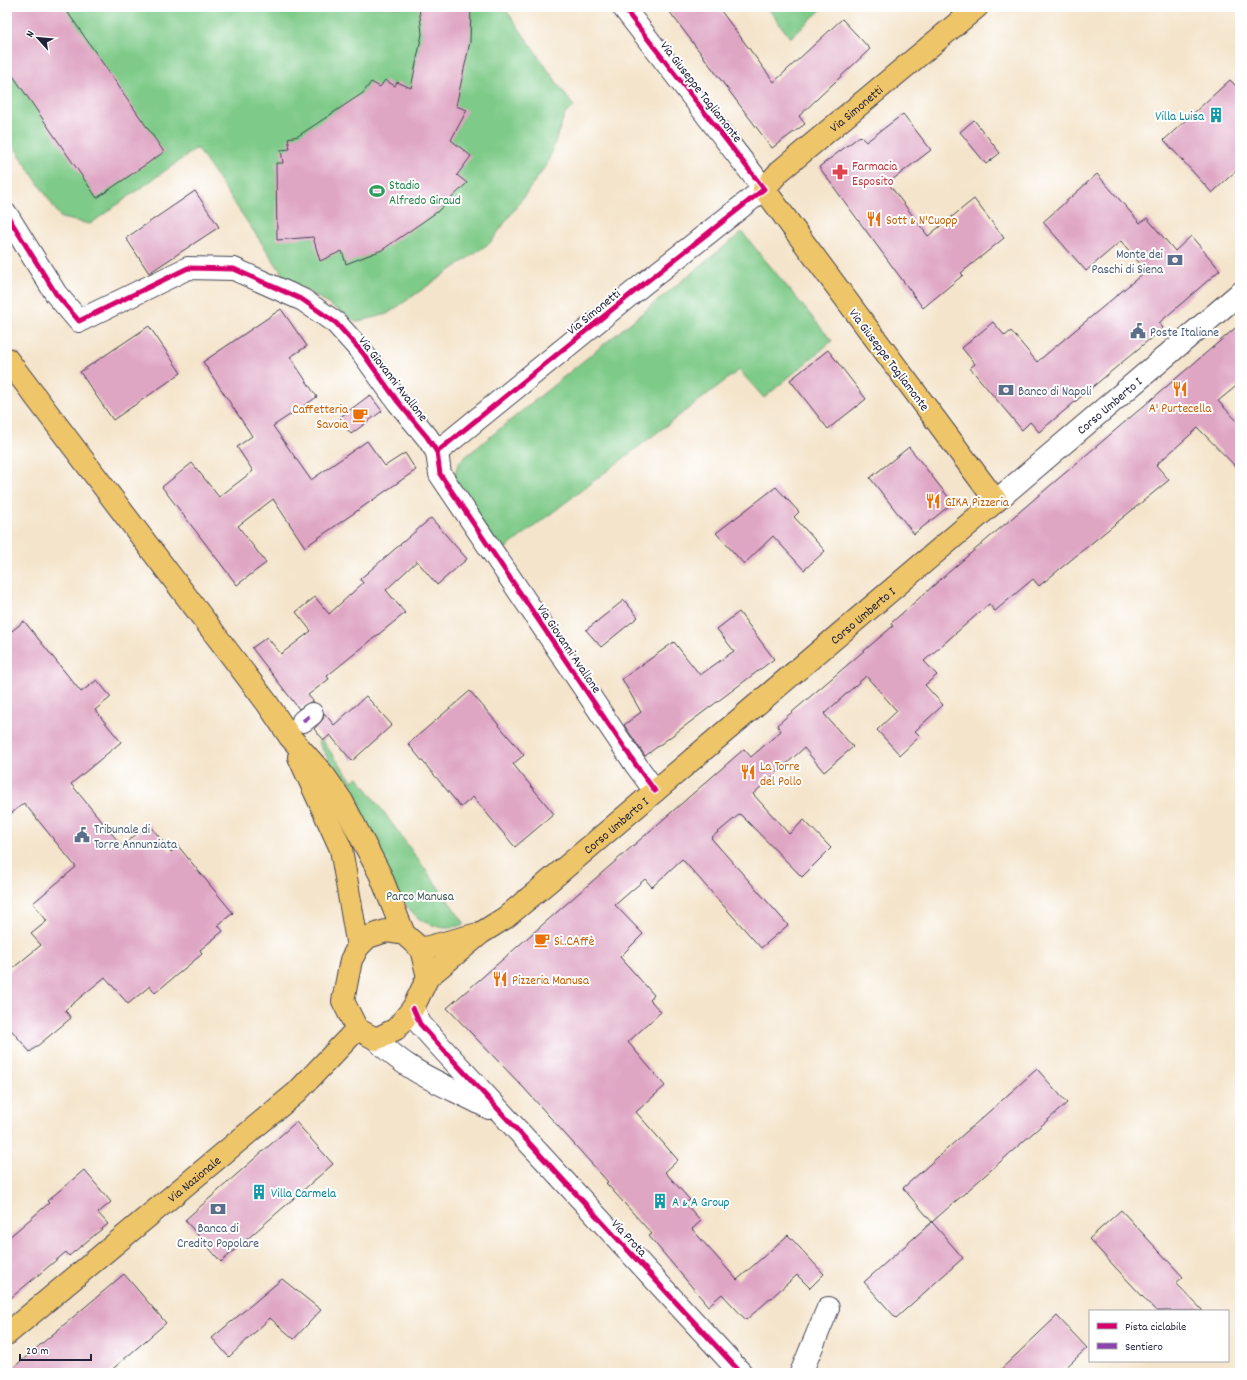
<svg xmlns="http://www.w3.org/2000/svg" width="1247" height="1380" font-family="Dekko,sans-serif">
	<style>
		.green { fill: #7eca88; stroke: #507662 }
		.building { fill: #dfa6c4 }
		.lines { fill: none; stroke-linecap: round; stroke-linejoin: round }
		.minor-casing { stroke: #423f51; stroke-width: 24 }
		.major-casing { stroke: #423f51; stroke-width: 24 }
		.minor { stroke: #fff; stroke-width: 22 }
		.major { stroke: #eec569; stroke-width: 22 }
		.quiet { stroke: #8e44ad; stroke-width: 4; stroke-dasharray: 8 4; stroke-linecap: butt }
		.cycleway-casing { stroke: #fff; stroke-width: 8 }
		.cycleway { stroke: #d6006c; stroke-width: 5 }
		.labels { text-anchor: middle; stroke-width: 4; stroke-linejoin: round; paint-order: stroke }
		.street-label { font-size: 13px; fill: #22223b; stroke: #fff }
		.culture-label { font-size: 13px; fill: #0d838f; stroke: #fff; text-anchor: start }
		.health-label { font-size: 13px; fill: #be3a42; stroke: #fff; text-anchor: start }
		.leisure-label { font-size: 13px; fill: #27864d; stroke: #fff; text-anchor: start }
		.food-label { font-size: 13px; fill: #c56008; stroke: #fff; text-anchor: start }
		.service-label { font-size: 13px; fill: #4e5e75; stroke: #fff; text-anchor: start }
		.park-label { font-size: 13px; fill: #425d56; stroke: #fff }
	</style>
	<rect width="100%" height="100%" fill="#fff"/>
	<filter id="ink" filterUnits="userSpaceOnUse"><feTurbulence type="fractalNoise" baseFrequency=".025" numOctaves="2"/><feDisplacementMap in="SourceGraphic" scale="8" xChannelSelector="R" yChannelSelector="G"/><feConvolveMatrix kernelMatrix="1 2 1 2 8 2 1 2 1" color-interpolation-filters="sRGB"/></filter>
	<filter id="wash" filterUnits="userSpaceOnUse"><feTurbulence type="fractalNoise" baseFrequency=".012" numOctaves="4" result="noise"/><feDisplacementMap in="SourceGraphic" scale="16" xChannelSelector="R" yChannelSelector="G"/><feGaussianBlur stdDeviation="0.9" result="paint"/><feColorMatrix in="noise" values="0 0 0 0 0 0 0 0 0 0 0 0 0 0 0 0 0 1.4 0 .05"/><feComposite in="paint" operator="in"/></filter>
	<g filter="url(#wash)">
		<rect width="100%" height="100%" fill="#f4e4cb"/>
		<g class="green">
			<path d="M7 7H504L574 107 565 114 547 164 491 242 387 314 357 322 284 276 197 148 90 224 61 218 7 136Z"/>
			<path d="M767 7H824L790 38Z"/>
			<path d="M742 232 832 341 764 398 739 370 502 551 456 486 454 475 459 462Z"/>
			<path d="M321 739 352 781 358 777 465 924C451 930 427 927 416 916 393 895 373 842 359 813 347 789 332 766 318 742Z"/>
		</g>
		<g id="blocks">
			<g class="building">
				<path d="M7 7H64L164 152 97 198 7 67Z"/>
				<path d="M419 7H471L470 42 456 106 467 110 451 140 471 156 457 175 467 183 437 212 382 250 346 264 342 251 320 261 313 237 277 240 276 163H283L281 150 290 149 288 138 298 136 363 93 371 82 380 87 385 80 395 86 397 82 411 88 422 34Z"/>
				<path d="M666 7H718L774 82 842 19 870 49 799 116 805 124 772 148Z"/>
				<path d="M1230 80 1240 90V167L1212 193 1164 140Z"/>
				<path d="M903 114 931 150 888 183 928 236 974 199 1004 238 961 273 963 275 923 308 819 167 860 136 866 142Z"/>
				<path d="M974 120 1000 153 986 164 960 132Z"/>
				<path d="M1097 174 1140 223 1147 218 1175 251 1191 236 1220 270 1159 323 1163 328 1039 432 1030 422 1022 430 970 368 975 364 962 348 993 322 1005 336 1011 331 1037 362 1146 271 1121 241 1086 271 1043 222Z"/>
				<path d="M195 191 219 227 149 273 126 238Z"/>
				<path d="M281 309 307 346 290 357 317 397 273 426 311 480 367 441 385 466 405 453 416 470 305 547 273 499 238 526 266 563 237 585 162 487 192 463 219 497 253 471 237 447 252 436 203 362Z"/>
				<path d="M1240 324V383L1218 401 1240 424V471L1198 428 1156 465 1169 480 1039 586 1033 579 995 611 989 604 924 661 937 675 925 685 943 705 915 731 920 736 900 755 877 730 897 711 866 676 824 714 853 747 824 772 804 748 753 794 789 834 804 820 831 848 802 877 740 814 711 838 788 925 761 948 682 859 652 887 645 879 615 905 643 934 620 957 654 995 650 1000 661 1012 628 1042 665 1086 636 1112 678 1160 665 1172 690 1200 685 1203 701 1221 692 1229 737 1280 788 1235 824 1274 810 1288 797 1275 746 1320 722 1294 708 1306 649 1236 652 1234 606 1183 608 1182 523 1087 447 1008 744 749 751 757 781 731 777 725 893 626 891 623 957 565Z"/>
				<path d="M149 326 181 373 113 420 80 372Z"/>
				<path d="M828 350 866 399 828 429 790 380Z"/>
				<path d="M370 395 382 411 351 434 339 418Z"/>
				<path d="M909 447 953 503 914 534 870 478Z"/>
				<path d="M776 487 799 512 794 517 825 551 804 570 773 536 744 564 716 533Z"/>
				<path d="M431 518 467 559 437 585 417 561 386 590 405 613 327 676 329 679 308 695 314 702H310L299 709 252 648 267 637 281 654 311 631 296 612 315 597 329 614 363 583 360 579Z"/>
				<path d="M624 600 638 617 601 647 586 630Z"/>
				<path d="M739 612 774 659 645 756 624 725 641 712 622 679 674 642 700 675 734 651 717 629Z"/>
				<path d="M24 621 81 692 97 680 111 697 95 710 121 742 71 784 122 846 149 824 171 852 178 846 233 913 218 925 223 931 200 950 202 954 155 993 150 986 128 1004 105 977 65 1010 71 1018 30 1052 7 1025V973L41 945 31 934 47 921 33 903 76 867 24 803 7 817V635Z"/>
				<path d="M470 691 524 755 513 764 554 814 515 847 473 797 461 807 408 744Z"/>
				<path d="M366 696 392 725 352 761 330 735 324 740 314 729 323 719 324 713 334 725Z"/>
				<path d="M1037 1069 1067 1103 932 1222 903 1188Z"/>
				<path d="M296 1122 333 1164 221 1262 185 1220Z"/>
				<path d="M84 1170 111 1202 98 1213 108 1224 69 1256 66 1252 7 1301V1239L49 1203 47 1201Z"/>
				<path d="M1121 1210 1183 1277 1176 1283 1203 1311H1156L1089 1239Z"/>
				<path d="M932 1222 963 1258 896 1318 864 1282Z"/>
				<path d="M124 1274 166 1323 108 1373H7Z"/>
				<path d="M282 1279 321 1310 294 1339 270 1318 229 1357 212 1338Z"/>
				<path d="M1057 1316 1087 1348 1060 1373H997Z"/>
			</g>
		</g>
	</g>
	<g filter="url(#ink)">
		<use href="#blocks" fill-opacity="0" stroke="#423f51" stroke-width="1"/>
		<g class="lines">
			<defs>
				<g id="minor">
					<path d="M7 215 56 294 79 321 188 268 234 269 303 300 336 323 362 352 398 402 427 437 437 452 440 474 636 765 655 791"/>
					<path d="M437 452 641 286 764 189 623 7"/>
					<path id="s1" d="M996 501 1240 293"/>
					<path d="M303 721 312 714"/>
					<path d="M413 1008 420 1024 439 1045 741 1373"/>
					<path d="M376 1039C412 1076 447 1085 489 1108"/>
					<path d="M801 1373 828 1308"/>
				</g>
				<g id="major">
					<path d="M7 359 267 703 290 737 324 775 342 801 380 874 404 934"/>
					<path d="M299 757 341 849 358 947"/>
					<path d="M421 949 474 935"/>
					<path id="s2" d="M357 1029 376 1039 396 1029 413 1008 428 977 481 933 505 918 547 883 996 501 764 189 780 171 977 7"/>
					<path d="M357 1029 343 1001 351 960 358 947 368 937 386 931 404 934 421 949 428 977"/>
					<path id="s3" d="M7 1334 296 1093 357 1029"/>
				</g>
			</defs>
			<use href="#minor" class="minor-casing"/>
			<use href="#major" class="major-casing"/>
			<use href="#minor" class="minor"/>
			<use href="#major" class="major"/>
			<path class="quiet" d="M303 721 312 714"/>
			<defs>
				<g id="cycleway">
					<path d="M7 215 56 294 79 321 188 268 234 269 303 300 336 323 362 352 398 402 427 437 437 452 440 474 636 765 655 791"/>
					<path d="M437 452 641 286 764 189 623 7"/>
					<path d="M413 1008 420 1024 439 1045 741 1373"/>
				</g>
			</defs>
			<use href="#cycleway" class="cycleway-casing"/>
			<use href="#cycleway" class="cycleway"/>
		</g>
	</g>
	<defs>
		<symbol id="building-bare" viewBox="-9 -9 18 18"><path d="M-4-6H4V6H1V3H-1V6H-4ZM-2.5-4.3h1.7v1.8h-1.7ZM.8-4.3h1.7v1.8H.8ZM-2.5-1h1.7V.8h-1.7ZM.8-1h1.7V.8H.8Z" fill="#0f9aa8" stroke="#fff" stroke-width="2.5" paint-order="stroke"/></symbol>
		<symbol id="pharmacy-bare" viewBox="-9 -9 18 18"><path d="M-2-6h4v4h4v4h-4v4h-4v-4h-4v-4h4Z" fill="#e0444e" stroke="#fff" stroke-width="2.5" paint-order="stroke"/></symbol>
		<symbol id="stadium-bare" viewBox="-9 -9 18 18"><path d="M0-5a6.5 5 0 1 0 0 10a6.5 5 0 1 0 0-10ZM-3.5-1.8h7v3.6h-7Z" fill="#2e9e5b" stroke="#fff" stroke-width="2.5" paint-order="stroke"/></symbol>
		<symbol id="restaurant-bare" viewBox="-9 -9 18 18"><path d="M-5-6h1v4h1v-4h1v4h1v-4h1v5L-1.5 .5V6h-2V.5L-5-1ZM5-6V6H3V1.5H1.5Q1.5-4 5-6Z" fill="#e8710a" stroke="#fff" stroke-width="2.5" paint-order="stroke"/></symbol>
		<symbol id="bank-bare" viewBox="-9 -9 18 18"><path d="M-6-4H6V4H-6ZM0-2.3a2.3 2.3 0 1 0 0 4.6a2.3 2.3 0 1 0 0-4.6Z" fill="#5c6f8a" stroke="#fff" stroke-width="2.5" paint-order="stroke"/></symbol>
		<symbol id="civic-bare" viewBox="-9 -9 18 18"><path d="M-.6-6.5H3V-4.5H.6V-3L4-1V1h2V6H-6V1h2V-1L-.6-3ZM-1.2 2.5V6h2.4V2.5Z" fill="#5c6f8a" stroke="#fff" stroke-width="2.5" paint-order="stroke"/></symbol>
		<symbol id="cafe-bare" viewBox="-9 -9 18 18"><path d="M-5.5-4.5H6V0H3Q3 3.5 0 3.5H-2.5Q-5.5 3.5-5.5 0ZM3-3.2v2h1.7v-2ZM-6 4.5H4V6H-6Z" fill="#e8710a" stroke="#fff" stroke-width="2.5" paint-order="stroke"/></symbol>
	</defs>
	<g fill-rule="evenodd">
		<use href="#building-bare" x="1205" y="104" width="22" height="22"/>
		<use href="#pharmacy-bare" x="829" y="161" width="22" height="22"/>
		<use href="#stadium-bare" x="366" y="180" width="22" height="22"/>
		<use href="#restaurant-bare" x="863" y="208" width="22" height="22"/>
		<use href="#bank-bare" x="1164" y="249" width="22" height="22"/>
		<use href="#civic-bare" x="1127" y="320" width="22" height="22"/>
		<use href="#restaurant-bare" x="1169" y="378" width="22" height="22"/>
		<use href="#bank-bare" x="995" y="379" width="22" height="22"/>
		<use href="#cafe-bare" x="349" y="404" width="22" height="22"/>
		<use href="#restaurant-bare" x="922" y="490" width="22" height="22"/>
		<use href="#restaurant-bare" x="737" y="761" width="22" height="22"/>
		<use href="#civic-bare" x="71" y="824" width="22" height="22"/>
		<use href="#cafe-bare" x="531" y="929" width="22" height="22"/>
		<use href="#restaurant-bare" x="489" y="968" width="22" height="22"/>
		<use href="#building-bare" x="248" y="1181" width="22" height="22"/>
		<use href="#building-bare" x="649" y="1190" width="22" height="22"/>
		<use href="#bank-bare" x="207" y="1198" width="22" height="22"/>
	</g>
	<g class="labels">
		<g class="street-label">
			<text transform="translate(702 91) rotate(52)" y="5">Via Giuseppe Tagliamonte</text>
			<text dy="5" stroke="none"><textPath href="#s2" startOffset="1358">Via Simonetti</textPath></text>
			<text transform="translate(593 311) rotate(-39)" y="5">Via Simonetti</text>
			<text transform="translate(890 359) rotate(53)" y="5">Via Giuseppe Tagliamonte</text>
			<text transform="translate(394 378) rotate(52)" y="5">Via Giovanni Avallone</text>
			<text dy="5" stroke="none"><textPath href="#s1" startOffset="148">Corso Umberto I</textPath></text>
			<text dy="5" stroke="none"><textPath href="#s2" startOffset="671">Corso Umberto I</textPath></text>
			<text transform="translate(570 648) rotate(56)" y="5">Via Giovanni Avallone</text>
			<text dy="5" stroke="none"><textPath href="#s2" startOffset="347">Corso Umberto I</textPath></text>
			<text dy="5" stroke="none"><textPath href="#s3" startOffset="243">Via Nazionale</textPath></text>
			<text transform="translate(630 1237) rotate(47)" y="5">Via Prota</text>
		</g>
		<g class="culture-label">
			<text x="1204" y="120" text-anchor="end">Villa Luisa</text>
			<text x="271" y="1197">Villa Carmela</text>
			<text x="672" y="1206">A &amp; A Group</text>
		</g>
		<g class="health-label">
			<text x="852" y="170">Farmacia<tspan x="852" dy="15">Esposito</tspan></text>
		</g>
		<g class="leisure-label">
			<text x="389" y="189">Stadio<tspan x="389" dy="15">Alfredo Giraud</tspan></text>
		</g>
		<g class="food-label">
			<text x="886" y="224">Sott &amp; N'Cuopp</text>
			<text x="1180" y="412" text-anchor="middle">A' Purtecella</text>
			<text x="348" y="413" text-anchor="end">Caffetteria<tspan x="348" dy="15">Savoia</tspan></text>
			<text x="945" y="506">GIKA Pizzeria</text>
			<text x="760" y="770">La Torre<tspan x="760" dy="15">del Pollo</tspan></text>
			<text x="554" y="945">Si..CAffè</text>
			<text x="512" y="984">Pizzeria Manusa</text>
		</g>
		<g class="service-label">
			<text x="1163" y="258" text-anchor="end">Monte dei<tspan x="1163" dy="15">Paschi di Siena</tspan></text>
			<text x="1150" y="336">Poste Italiane</text>
			<text x="1018" y="395">Banco di Napoli</text>
			<text x="94" y="833">Tribunale di<tspan x="94" dy="15">Torre Annunziata</tspan></text>
			<text x="218" y="1232" text-anchor="middle">Banca di<tspan x="218" dy="15">Credito Popolare</tspan></text>
		</g>
		<g class="park-label">
			<text x="420" y="900">Parco Manusa</text>
		</g>
	</g>
	<rect width="1247" height="1380" fill="none" stroke="#fff" stroke-width="24"/>
	<rect x="1089" y="1310" width="140" height="52" fill="#ffffff" stroke="#a7a7b1"/>
	<rect x="1097" y="1323" width="20" height="6" fill="#d6006c" stroke="#a7a7b1"/>
	<text x="1125" y="1330" font-size="12" fill="#22223b">Pista ciclabile</text>
	<rect x="1097" y="1343" width="20" height="6" fill="#8e44ad" stroke="#a7a7b1"/>
	<text x="1125" y="1350" font-size="12" fill="#22223b">Sentiero</text>
	<g transform="translate(38 38) rotate(297)" stroke="#ffffff" stroke-width="3" paint-order="stroke">
	<path d="M0-3L7 15L0 10L-7 15Z" fill="#22223b"/>
	<text y="-6" font-size="11" font-weight="bold" text-anchor="middle" fill="#22223b">N</text>
	</g>
	<path d="M20 1354v6h71v-6" fill="none" stroke="#22223b" stroke-width="2"/>
	<text x="26" y="1354" font-size="12" fill="#22223b" stroke="#ffffff" stroke-width="3" paint-order="stroke">20 m</text>
</svg>
